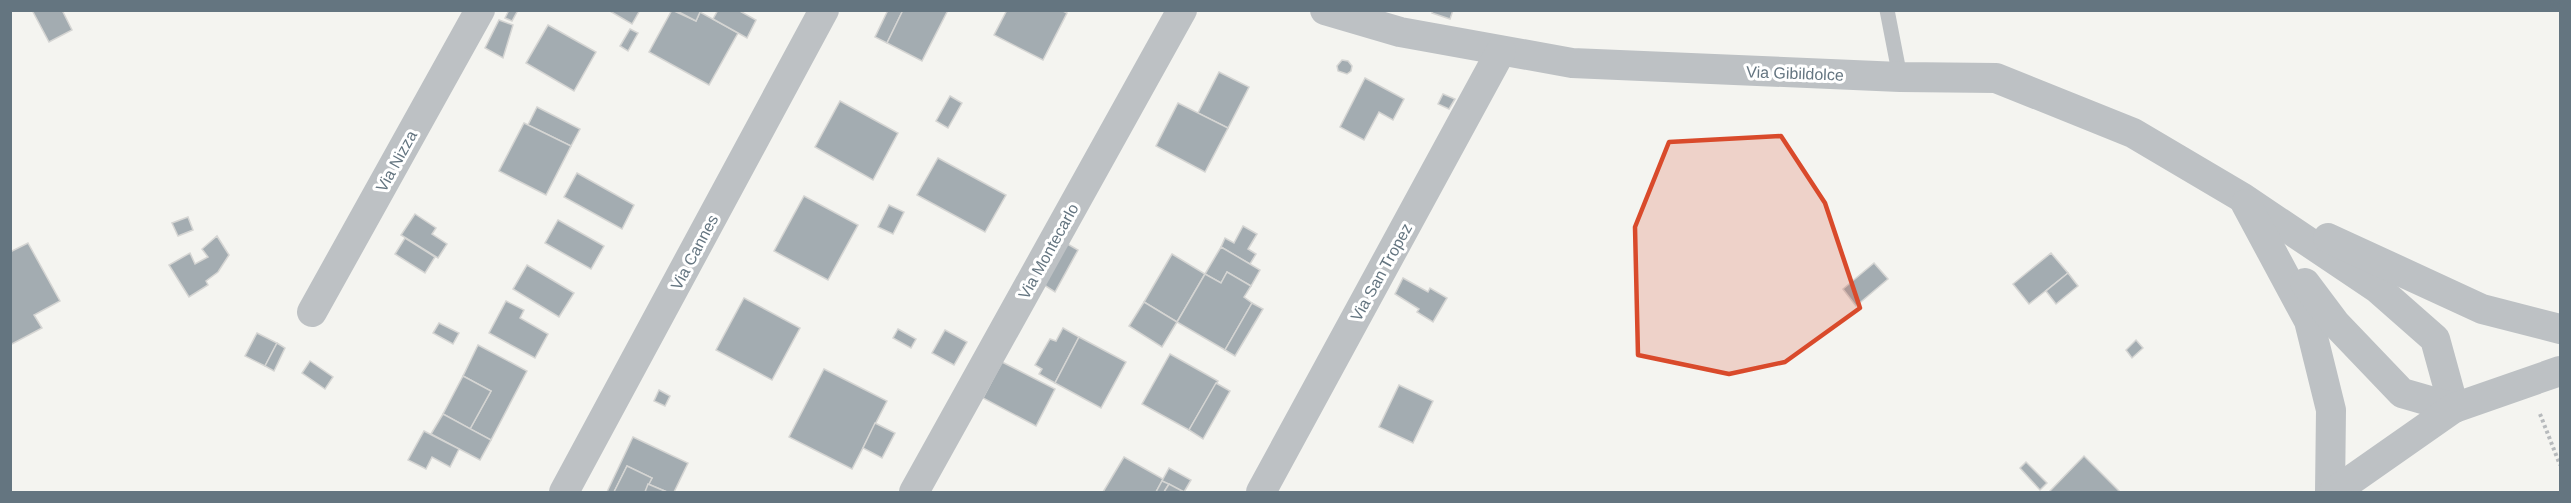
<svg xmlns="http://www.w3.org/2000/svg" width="2571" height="503" font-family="Helvetica,sans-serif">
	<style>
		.building { fill: #a3acb1; stroke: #d5d5d3; stroke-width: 1.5 }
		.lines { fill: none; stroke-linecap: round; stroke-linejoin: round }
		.path { stroke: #b7babc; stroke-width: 4; stroke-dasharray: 3 3; stroke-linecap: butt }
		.service { stroke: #bdc1c4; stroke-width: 15 }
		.minor { stroke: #bdc1c4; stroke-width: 30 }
		.marked { fill: #d94a2b; fill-opacity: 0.2; stroke: #d94a2b; stroke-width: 4.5; stroke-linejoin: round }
		.labels { text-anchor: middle; stroke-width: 6; stroke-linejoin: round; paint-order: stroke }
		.street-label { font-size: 16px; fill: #647580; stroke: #fff }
	</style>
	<rect width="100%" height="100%" fill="#f4f4f0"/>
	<g class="building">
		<path d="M32 10H62L72 30 49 42Z"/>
		<path d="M509 10H518L512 21 505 18Z"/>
		<path d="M608 10H640L632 24Z"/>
		<path d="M672 10 696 21 700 12 738 33 709 85 649 52Z"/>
		<path d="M675 10H698L700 12 696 21Z"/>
		<path d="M718 10H738L756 20 747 38 713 19Z"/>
		<path d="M888 10H903L887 43 875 37Z"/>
		<path d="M903 10H948L922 61 887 43Z"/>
		<path d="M1007 10H1061L1067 13 1043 60 994 35Z"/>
		<path d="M1433 10H1453L1450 19 1432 13Z"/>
		<path d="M499 20 513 25 503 58 485 48Z"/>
		<path d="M548 25 596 52 574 91 526 63Z"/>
		<path d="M630 29 638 33 628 51 620 46Z"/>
		<path d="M1342 60 1348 61 1352 66 1351 71 1347 74 1338 71 1337 66Z"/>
		<path d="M1219 72 1249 87 1228 128 1198 113Z"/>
		<path d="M1365 78 1404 99 1393 120 1379 112 1364 140 1340 127Z"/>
		<path d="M1443 94 1455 99 1449 109 1438 104Z"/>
		<path d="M950 96 962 103 948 128 936 121Z"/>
		<path d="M840 101 898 133 873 180 815 147Z"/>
		<path d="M1178 103 1228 128 1205 172 1156 146Z"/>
		<path d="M537 107 580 129 571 146 528 125Z"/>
		<path d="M524 123 571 146 546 195 499 171Z"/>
		<path d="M938 158 1006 195 985 232 917 195Z"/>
		<path d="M577 173 634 205 622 229 564 197Z"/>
		<path d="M804 196 858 225 828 280 774 251Z"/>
		<path d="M889 205 904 212 893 234 878 227Z"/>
		<path d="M415 214 436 228 432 234 447 244 438 258 401 235Z"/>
		<path d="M188 217 193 230 178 236 172 223Z"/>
		<path d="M558 220 604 246 591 269 545 243Z"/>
		<path d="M1243 226 1257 234 1248 249 1256 254 1250 264 1221 247 1225 238 1234 243Z"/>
		<path d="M217 236 229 255 218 272 206 281 208 285 189 297 169 265 190 253 195 264 208 257 202 249Z"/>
		<path d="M405 238 435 257 425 273 395 254Z"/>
		<path d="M1064 242 1078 250 1055 292 1041 283Z"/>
		<path d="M28 243 60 301 34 315 42 328 10 345V252Z"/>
		<path d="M1221 247 1260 270 1251 286 1227 272 1221 283 1205 274Z"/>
		<path d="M2051 253 2068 273 2029 304 2013 284Z"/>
		<path d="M1172 254 1205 274 1177 322 1144 302Z"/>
		<path d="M1874 263 1888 279 1856 306 1843 289Z"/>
		<path d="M527 265 574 293 559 317 513 289Z"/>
		<path d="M1227 272 1251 286 1244 297 1252 303 1225 350 1177 322 1205 274 1221 283Z"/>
		<path d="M2068 273 2078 286 2056 304 2046 291Z"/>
		<path d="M1403 278 1428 292 1430 288 1447 298 1433 322 1417 312 1419 309 1395 294Z"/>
		<path d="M744 298 800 328 772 380 716 350Z"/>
		<path d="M506 301 524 310 520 318 548 334 535 358 489 333Z"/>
		<path d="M1144 302 1177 322 1162 347 1129 326Z"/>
		<path d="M1252 303 1263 309 1235 356 1225 350Z"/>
		<path d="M439 323 459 333 453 344 433 333Z"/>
		<path d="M1063 328 1079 337 1055 383 1039 374 1042 369 1035 365 1050 339 1056 341Z"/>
		<path d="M898 329 916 339 911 348 893 338Z"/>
		<path d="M945 330 967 342 954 365 932 353Z"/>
		<path d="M257 333 277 343 265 366 245 356Z"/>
		<path d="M1079 337 1126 362 1101 408 1055 383Z"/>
		<path d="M2136 340 2143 348 2132 358 2126 350Z"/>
		<path d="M277 343 285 348 274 371 265 366Z"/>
		<path d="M478 345 527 371 491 440 470 429 491 391 463 376Z"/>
		<path d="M1170 354 1218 381 1189 430 1142 404Z"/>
		<path d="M310 361 333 377 325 389 302 373Z"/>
		<path d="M1002 362 1055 389 1036 426 983 398Z"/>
		<path d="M824 369 887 401 852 469 789 437Z"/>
		<path d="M463 376 491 391 470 429 443 414Z"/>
		<path d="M1216 383 1230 391 1203 439 1189 430Z"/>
		<path d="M1399 385 1433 401 1413 443 1379 427Z"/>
		<path d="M659 390 670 396 665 406 654 401Z"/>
		<path d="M443 414 491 440 480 460 431 434Z"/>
		<path d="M875 423 895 433 882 458 863 448Z"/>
		<path d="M424 431 459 449 450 467 432 457 426 469 408 460Z"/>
		<path d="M633 437 688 463 674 492H667L648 484 652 478 627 466 614 492H607Z"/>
		<path d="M2084 456 2120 492H2049Z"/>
		<path d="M1124 457 1163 479 1156 492H1103Z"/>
		<path d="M2026 462 2047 483 2040 490 2020 468Z"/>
		<path d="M627 466 652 478 645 492H614Z"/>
		<path d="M1169 468 1191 480 1184 492 1162 481Z"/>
		<path d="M1162 481 1169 484 1164 492H1156Z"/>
		<path d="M648 484 667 492H645Z"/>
		<path d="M1169 484 1184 492H1164Z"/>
	</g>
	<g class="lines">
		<path class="path" d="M2540 414 2560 465"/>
		<path class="service" d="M1887 10 1900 77"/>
		<g class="minor">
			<path d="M1325 10 1400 32 1572 63 1900 77 1996 78 2133 133 2243 198 2377 288 2435 339 2454 408"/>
			<path d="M2246 204 2309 321 2331 410 2330 492"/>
			<path d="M2328 238 2482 309 2560 329"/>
			<path d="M2305 283 2335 323 2402 393 2454 408"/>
			<path d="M312 312 480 10"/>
			<path d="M564 492 824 10"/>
			<path d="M914 492 1182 10"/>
			<path d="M1261 492 1501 51"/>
			<path d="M2334 492 2454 408 2560 371"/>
		</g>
	</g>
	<path class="marked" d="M1781 136 1825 203 1860 308 1785 362 1729 374 1638 355 1635 227 1669 142Z"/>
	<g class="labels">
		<g class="street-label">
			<text transform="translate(1795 73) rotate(2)" y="6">Via Gibildolce</text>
			<text transform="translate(396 161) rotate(-61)" y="6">Via Nizza</text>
			<text transform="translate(1048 251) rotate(-61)" y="6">Via Montecarlo</text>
			<text transform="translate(694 252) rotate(-62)" y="6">Via Cannes</text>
			<text transform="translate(1381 272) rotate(-61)" y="6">Via San Tropez</text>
		</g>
	</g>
	<rect width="2571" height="503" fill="none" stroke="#647580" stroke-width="24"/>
</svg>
